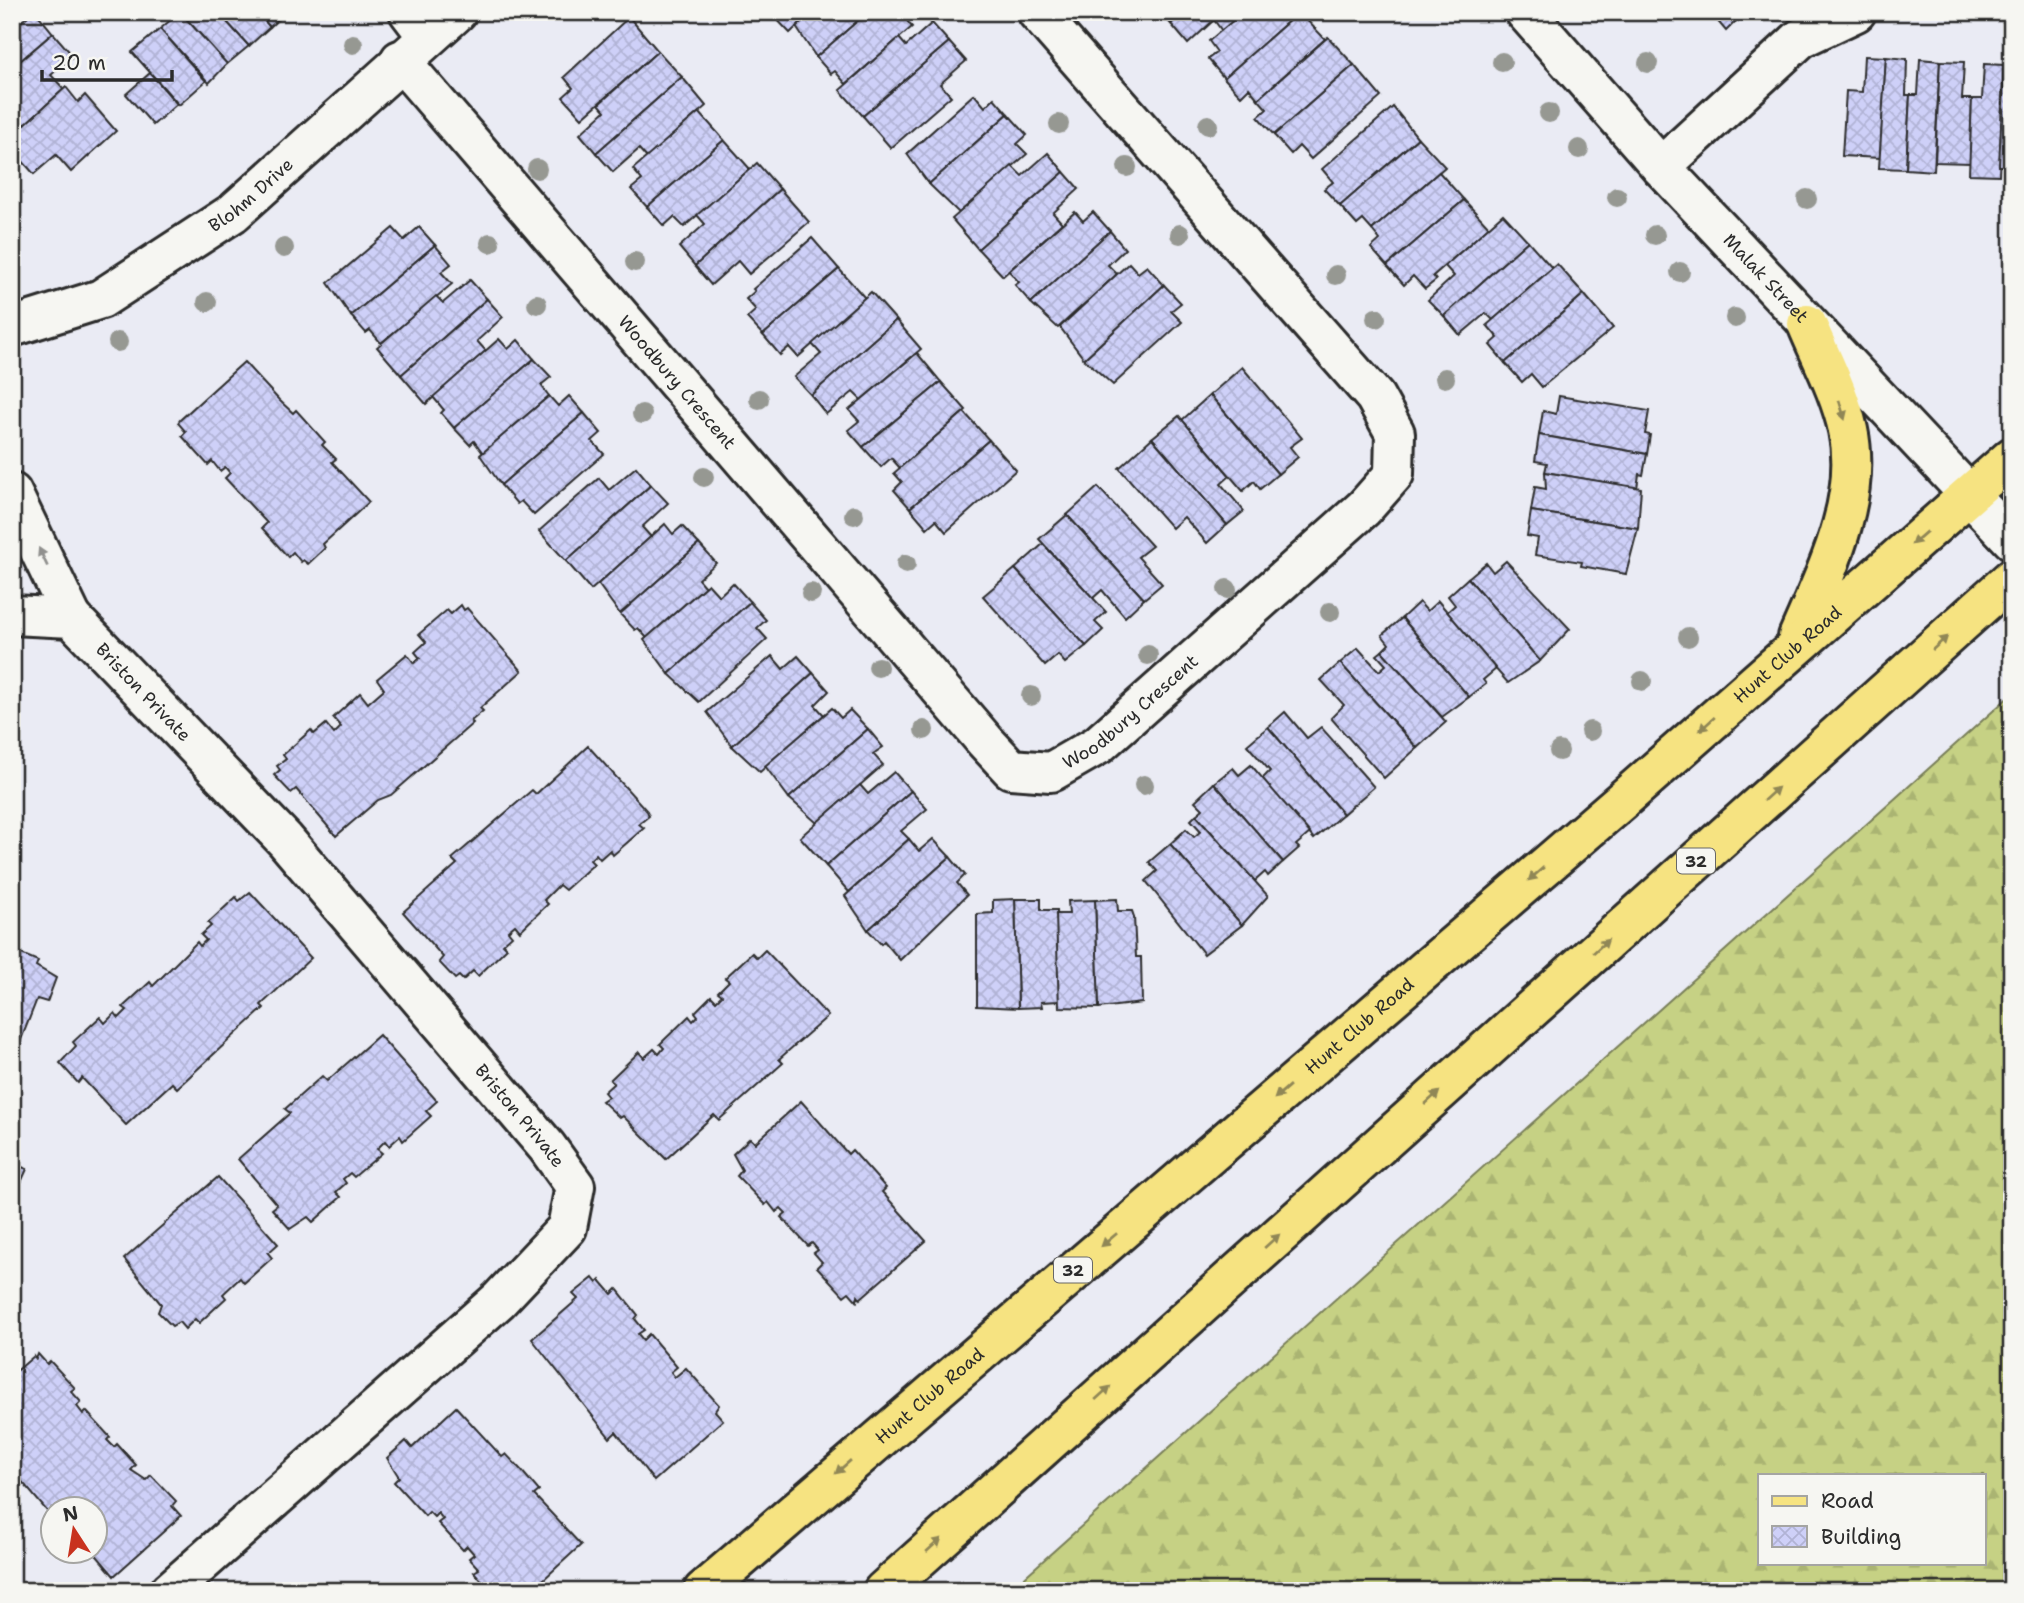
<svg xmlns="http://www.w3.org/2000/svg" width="2024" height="1603" font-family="'Shantell Sans',sans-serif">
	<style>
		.forest { fill: url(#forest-firs); stroke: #787e58; stroke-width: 2; fill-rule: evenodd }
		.building { fill: url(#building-cross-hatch); stroke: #2b2b2b; stroke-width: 2 }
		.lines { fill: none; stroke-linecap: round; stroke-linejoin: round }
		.minor-casing { stroke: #2b2b2b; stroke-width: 44 }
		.tertiary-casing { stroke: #2b2b2b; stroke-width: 44 }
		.primary-casing { stroke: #2b2b2b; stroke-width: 44 }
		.minor { stroke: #f6f6f2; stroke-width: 38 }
		.tertiary { stroke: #f6f6f2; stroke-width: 38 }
		.primary { stroke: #f6e381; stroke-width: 38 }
		.tree { fill: #969892 }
		.oneway { fill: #908756 }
		.oneway2 { fill: #90908e }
		.labels { text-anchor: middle; stroke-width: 7; stroke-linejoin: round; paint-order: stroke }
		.shield { fill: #f6f6f2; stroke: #686867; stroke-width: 2 }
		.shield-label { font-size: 16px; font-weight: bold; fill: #2b2b2b }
		.street-label { font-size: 18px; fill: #2b2b2b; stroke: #f6f6f2 }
	</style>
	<defs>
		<pattern id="forest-firs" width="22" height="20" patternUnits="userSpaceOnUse" patternTransform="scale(1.75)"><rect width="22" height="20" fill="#c6d184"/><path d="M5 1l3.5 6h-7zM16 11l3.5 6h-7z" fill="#aab472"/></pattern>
		<pattern id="building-cross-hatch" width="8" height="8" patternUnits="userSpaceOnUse" patternTransform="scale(1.75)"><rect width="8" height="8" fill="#ced0f8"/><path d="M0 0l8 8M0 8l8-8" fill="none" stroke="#b1b3d5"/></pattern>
	</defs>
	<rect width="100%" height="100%" fill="#eaebf4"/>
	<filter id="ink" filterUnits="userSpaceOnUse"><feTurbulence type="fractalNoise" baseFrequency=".0143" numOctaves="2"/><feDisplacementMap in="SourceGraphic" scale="14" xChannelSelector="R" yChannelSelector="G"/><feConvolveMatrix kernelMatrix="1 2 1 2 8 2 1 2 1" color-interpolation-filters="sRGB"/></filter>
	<g filter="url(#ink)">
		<path class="forest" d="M2012 694V1591H1009ZM1760 1475H1984V1563H1760Z"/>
		<g class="building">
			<path d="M33 12H36L53 33 12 68V29Z"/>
			<path d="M180 12H218L249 46 227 64Z"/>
			<path d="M180 12 227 64 209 83 160 29Z"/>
			<path d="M218 12H257L270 27 249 46Z"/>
			<path d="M257 12H286L270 27Z"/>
			<path d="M770 12H812L790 33Z"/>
			<path d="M812 12H868L816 57 796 27Z"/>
			<path d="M868 12H906L903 16 912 27 846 84 835 71 831 74 816 57Z"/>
			<path d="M1160 12H1185L1171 24Z"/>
			<path d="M1185 12H1243L1222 31 1214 20 1188 44 1171 24Z"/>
			<path d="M1243 12H1299L1224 78 1208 59 1217 52 1209 41Z"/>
			<path d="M1299 12 1325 39 1258 99 1249 88 1241 96 1224 78Z"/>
			<path d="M1710 12H1736L1740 17 1726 31Z"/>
			<path d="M629 17 658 51 582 118 563 97 573 88 564 77Z"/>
			<path d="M932 23 949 42 863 116 840 90 899 38 906 46Z"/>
			<path d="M160 29 206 81 179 105 132 52Z"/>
			<path d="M53 33 73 56 51 75 64 89 12 136V68Z"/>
			<path d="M1328 37 1354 65 1274 135 1258 117 1267 109 1258 99Z"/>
			<path d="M949 42 966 61 940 84 951 96 891 148 863 116Z"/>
			<path d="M658 51 682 77 596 153 580 134 605 111 599 104Z"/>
			<path d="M1864 56 1886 57 1880 158 1842 156 1846 91 1862 92Z"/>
			<path d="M1886 57 1907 59 1906 95H1910L1906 169 1879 168Z"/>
			<path d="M1920 59 1940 61 1934 171 1906 169 1910 95H1918Z"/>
			<path d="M1940 61 1964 62 1962 99H1972L1970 163 1935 162Z"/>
			<path d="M1984 64 2004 65 1999 175 1969 174 1972 99H1982Z"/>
			<path d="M1354 65 1381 97 1311 159 1299 146 1291 154 1274 135Z"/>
			<path d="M2004 65H2012V166H1999Z"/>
			<path d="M150 73 177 104 153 125 126 94Z"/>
			<path d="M682 77 706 106 647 158 639 149 613 172 596 153Z"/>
			<path d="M66 87 78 102 85 95 116 131 71 172 56 155 34 174 12 149V136Z"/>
			<path d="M974 94 985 107 994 98 1008 114 929 184 907 154Z"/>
			<path d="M1393 107 1418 138 1340 206 1324 189 1333 182 1322 169Z"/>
			<path d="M699 112 724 140 647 207 631 189 642 180 633 169Z"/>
			<path d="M1008 114 1027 135 1017 144 1027 154 959 213 929 184Z"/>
			<path d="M1418 138 1445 167 1372 230 1363 220 1357 225 1340 206Z"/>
			<path d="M724 140 750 169 684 227 674 217 664 226 647 207Z"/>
			<path d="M1048 153 1064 172 978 249 952 219 1012 166 1022 176Z"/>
			<path d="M757 163 780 189 695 266 679 247 705 224 697 215Z"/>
			<path d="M1064 172 1079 189 1053 213 1062 223 1003 276 978 249Z"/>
			<path d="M1439 172 1464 200 1387 266 1371 248 1380 240 1372 230Z"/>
			<path d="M780 189 809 222 749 274 738 261 711 285 695 266Z"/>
			<path d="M1464 200 1489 227 1433 276 1436 280 1425 289 1413 276 1404 285 1387 266Z"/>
			<path d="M1075 212 1083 221 1093 212 1110 231 1031 303 1015 285 1019 282 1009 271Z"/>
			<path d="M1503 214 1528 241 1444 316 1428 300 1454 276 1445 266Z"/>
			<path d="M419 227 435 245 351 316 328 283 393 228 404 240Z"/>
			<path d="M1110 231 1125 249 1108 265 1117 274 1058 328 1031 303Z"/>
			<path d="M812 238 839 269 763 335 747 318 756 310 746 299 755 291 753 289Z"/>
			<path d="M1528 241 1552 268 1493 320 1486 313 1460 335 1444 316Z"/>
			<path d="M435 245 451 264 441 272 452 284 381 343 370 330 366 333 351 316Z"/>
			<path d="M1129 263 1138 273 1147 266 1164 285 1084 359 1060 327Z"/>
			<path d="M1557 264 1584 294 1505 363 1490 345 1498 338 1487 325Z"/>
			<path d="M839 269 865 298 798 357 789 347 780 355 763 335Z"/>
			<path d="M470 280 487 299 401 375 377 347 436 296 443 303Z"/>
			<path d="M1164 285 1181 303 1171 311 1182 322 1113 385 1084 359Z"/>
			<path d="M871 292 896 320 811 395 794 377 821 354 812 344Z"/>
			<path d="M1584 294 1613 328 1542 387 1531 374 1522 382 1505 363Z"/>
			<path d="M487 299 503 317 477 341 486 351 426 404 401 375Z"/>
			<path d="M896 320 921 349 861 400 853 392 826 414 811 395Z"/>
			<path d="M499 339 508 349 518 340 534 359 454 428 441 413 444 410 433 397Z"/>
			<path d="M917 353 941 382 863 447 848 430 859 421 849 410Z"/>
			<path d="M534 359 551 377 541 385 549 396 483 453 474 441 470 445 454 428Z"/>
			<path d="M244 362 279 400 293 413 296 410 325 442 322 445 336 459 332 462 369 502 323 544 325 548 308 564 303 560 301 562 293 552 288 557 262 528 267 523 225 478 230 473 225 467 220 471 212 461 208 465 182 436 186 432 178 423 180 420Z"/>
			<path d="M1242 367 1302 438 1290 447 1298 457 1278 474 1210 395Z"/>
			<path d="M941 382 966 410 900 468 891 458 881 467 863 447Z"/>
			<path d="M1210 395 1278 474 1260 489 1254 481 1243 491 1182 420Z"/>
			<path d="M549 396 558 406 569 396 584 413 501 485 480 455Z"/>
			<path d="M1559 396 1649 411 1645 434 1650 435 1647 454 1539 435 1543 411 1556 414Z"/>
			<path d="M964 412 989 440 910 508 894 490 902 482 894 473Z"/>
			<path d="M584 413 601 433 592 441 604 454 534 515 521 501 517 504 501 485Z"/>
			<path d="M1179 416 1230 476 1221 484 1244 511 1227 525 1152 438Z"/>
			<path d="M1539 435 1647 454 1643 475 1639 474 1637 488 1545 472 1547 463 1535 461Z"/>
			<path d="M1152 438 1227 525 1207 543 1184 517 1172 528 1119 468Z"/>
			<path d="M989 440 1016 470 946 532 936 520 927 528 910 508Z"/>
			<path d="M636 467 651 485 566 561 539 531 599 478 609 490Z"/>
			<path d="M1545 472 1641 488 1638 528 1531 511 1535 487 1546 489Z"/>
			<path d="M651 485 668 503 642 527 651 537 591 590 566 561Z"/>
			<path d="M1098 487 1152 546 1138 557 1162 584 1144 599 1067 515Z"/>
			<path d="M1531 511 1638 528 1626 574 1581 566 1582 562 1535 555 1538 538 1527 536Z"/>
			<path d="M1067 515 1144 599 1125 617 1102 590 1093 598 1039 539Z"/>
			<path d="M665 524 673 534 682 526 699 544 620 614 598 584Z"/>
			<path d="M699 544 716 563 698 579 705 587 647 638 638 628 635 630 620 614Z"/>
			<path d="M1043 544 1106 612 1095 622 1103 630 1086 646 1015 569Z"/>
			<path d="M1506 561 1570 629 1540 661 1468 578 1486 563 1493 572Z"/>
			<path d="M1015 569 1086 646 1065 663 1058 655 1045 666 983 596Z"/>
			<path d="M1468 578 1540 661 1508 683 1446 613 1455 605 1448 596Z"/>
			<path d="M733 583 750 602 669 674 644 640 708 584 719 596Z"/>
			<path d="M1438 601 1496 669 1483 680 1486 684 1469 697 1402 618 1419 602 1427 611Z"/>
			<path d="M750 602 766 620 757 628 767 639 699 702 669 674Z"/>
			<path d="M461 605 464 610 467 608 522 671 480 708 483 711 471 721 473 723 391 795 378 800 336 836 296 789 291 793 274 775 280 770 277 766 286 759 283 755 311 730 314 734 326 724 334 734 341 727 333 718 360 693 368 703 384 689 377 679 407 654 414 663 420 658 415 652 426 642 419 634 447 610 451 614Z"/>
			<path d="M1402 618 1469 697 1442 717 1382 651 1389 644 1382 635Z"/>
			<path d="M1358 648 1379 671 1386 665 1377 655 1382 651 1446 722 1417 748 1340 663Z"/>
			<path d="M772 656 783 669 798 656 813 673 732 746 707 712Z"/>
			<path d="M1340 663 1417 748 1384 778 1331 718 1344 705 1321 680Z"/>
			<path d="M813 673 829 691 815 705 824 715 760 772 732 746Z"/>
			<path d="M832 708 841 718 850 710 868 729 789 798 765 766Z"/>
			<path d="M1285 712 1307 738 1321 727 1374 787 1343 814 1268 727Z"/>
			<path d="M1268 727 1343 814 1314 839 1262 779 1270 771 1247 745Z"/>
			<path d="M868 729 883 747 873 754 883 765 817 823 789 798Z"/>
			<path d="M588 746 647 811 649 816 639 824 644 828 613 855 610 850 600 859 596 854 590 860 594 864 565 890 559 885 544 900 548 904 520 931 515 925 508 931 512 936 503 944 507 948 478 976 473 971 463 980 459 976 455 979 439 962 443 957 403 912 457 864 452 859 532 790 536 794Z"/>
			<path d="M1251 765 1310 833 1296 845 1299 848 1283 862 1214 783 1233 768 1239 775Z"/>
			<path d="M894 772 911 791 826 866 800 837 860 785 868 794Z"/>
			<path d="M1214 783 1283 862 1268 876 1265 872 1255 881 1196 815 1203 809 1195 801Z"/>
			<path d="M911 791 927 809 901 831 909 839 849 892 826 866Z"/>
			<path d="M1196 815 1268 896 1242 925 1170 844 1186 829 1194 837 1201 831 1191 820Z"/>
			<path d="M909 839 919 851 933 839 950 857 868 930 845 896Z"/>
			<path d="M1170 844 1242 925 1204 954 1146 881 1157 871 1149 862Z"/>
			<path d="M950 857 965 875 957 883 967 895 900 960 884 941 881 944 868 930Z"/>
			<path d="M250 892 311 958 261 1005 264 1008 177 1088 172 1083 126 1125 82 1078 78 1083 60 1063 76 1046 73 1042 100 1017 105 1023 115 1013 119 1018 127 1010 123 1007 150 982 153 986 197 942 200 946 206 940 201 935 211 926 208 923 236 897 239 901Z"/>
			<path d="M1015 899H1041V910H1057L1059 1001 1041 1002 1042 1007 1018 1008Z"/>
			<path d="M1015 899 1018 1008 977 1006V914L993 913V900Z"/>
			<path d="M1117 899 1118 911H1132L1134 917 1136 957H1141L1142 1003 1099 1008 1095 900Z"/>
			<path d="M1095 900 1099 1008 1059 1007 1056 914H1069L1068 901Z"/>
			<path d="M12 950 38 961 36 966 56 978 47 1002 37 999 15 1055 12 1054Z"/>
			<path d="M765 950 828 1016 779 1059 783 1063 719 1120 714 1115 666 1159 623 1116 620 1118 602 1101 608 1097 604 1092 614 1083 610 1080 639 1052 644 1058 654 1049 659 1054 664 1048 660 1044 689 1016 693 1021 698 1016 695 1012 711 996 716 1001 722 995 718 992 729 981 725 978 752 953 757 958Z"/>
			<path d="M379 1035 437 1101 426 1111 431 1116 403 1141 400 1136 389 1146 385 1141 377 1149 382 1153 354 1177 350 1173 343 1179 346 1183 336 1192 341 1197 313 1222 308 1217 290 1229 272 1209 277 1205 238 1159 290 1113 285 1109 322 1076 327 1081Z"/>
			<path d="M801 1101 848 1154 852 1150 886 1188 882 1192 926 1241 860 1299 858 1296 857 1301 849 1292 844 1296 817 1267 822 1262 814 1253 818 1250 812 1243 808 1246 781 1217 786 1213 781 1208 776 1212 768 1202 765 1205 737 1176 742 1170 733 1154 750 1138 755 1143Z"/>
			<path d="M12 1163 27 1169 12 1202Z"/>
			<path d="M218 1177 278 1244 268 1253 272 1258 244 1283 240 1278 223 1294 226 1298 199 1323 195 1319 185 1329 179 1322 172 1326 158 1312 161 1304 124 1259Z"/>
			<path d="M593 1278 597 1283 600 1280 612 1294 617 1289 638 1315 635 1319 644 1330 638 1334 643 1340 649 1334 677 1367 671 1372 675 1377 686 1368 719 1405 715 1411 723 1420 654 1481 616 1432 610 1438 532 1339 578 1299 573 1294Z"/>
			<path d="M38 1354 47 1364 50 1361 75 1388 71 1391 81 1402 77 1406 83 1414 86 1411 110 1437 107 1440 114 1447 117 1444 136 1465 131 1470 146 1480 151 1475 176 1501 172 1506 181 1516 114 1576 92 1550H94V1508H52V1517L13 1471 17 1466 12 1461V1375L34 1356 36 1359Z"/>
			<path d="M456 1407 502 1457 506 1454 521 1470 539 1491 534 1495 581 1545 531 1591H491L474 1572 479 1569 469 1558 474 1554 467 1546 463 1550 438 1523 443 1519 438 1513 434 1517 429 1512 425 1516 394 1482 399 1477 387 1458 406 1441 412 1448Z"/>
		</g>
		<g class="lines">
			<defs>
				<g id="minor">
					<path d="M409 12 428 37"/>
					<path id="s1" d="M400 60 985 741 1011 769 1051 772 1098 745 1364 508 1394 474 1395 433 1375 397 1037 12"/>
					<path d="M1661 167 1801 38 1856 12"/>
					<path d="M12 493 72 618"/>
					<path id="s2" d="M12 615 72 618 285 840 547 1147 575 1186 567 1228 499 1300 170 1591"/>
				</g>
				<g id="tertiary">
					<path id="s3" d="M1525 12 1661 167 2012 540"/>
					<path id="s4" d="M12 327 101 299 233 213 457 12"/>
				</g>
				<g id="primary">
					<path d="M1798 637C1825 574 1863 500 1848 430 1840 393 1821 358 1807 324"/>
					<path id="s5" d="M703 1591 1627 796 2012 457"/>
					<path d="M883 1591 2012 578"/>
				</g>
			</defs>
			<use href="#minor" class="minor-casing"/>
			<use href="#tertiary" class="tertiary-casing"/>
			<use href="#primary" class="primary-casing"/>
			<use href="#minor" class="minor"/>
			<use href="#tertiary" class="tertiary"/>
			<use href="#primary" class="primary"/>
		</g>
		<g class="tree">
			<circle cx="353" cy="44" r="10"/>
			<circle cx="1502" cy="62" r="10"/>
			<circle cx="1648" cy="63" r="10"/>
			<circle cx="1549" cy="113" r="10"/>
			<circle cx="1059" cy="124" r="10"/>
			<circle cx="1208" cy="125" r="10"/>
			<circle cx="1579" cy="149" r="10"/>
			<circle cx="1127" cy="167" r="10"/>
			<circle cx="537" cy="169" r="10"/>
			<circle cx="1617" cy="197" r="10"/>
			<circle cx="1807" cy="199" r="10"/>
			<circle cx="1180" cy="234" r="10"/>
			<circle cx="1655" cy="235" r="10"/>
			<circle cx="490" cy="243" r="10"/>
			<circle cx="284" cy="248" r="10"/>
			<circle cx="635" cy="262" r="10"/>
			<circle cx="1680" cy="272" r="10"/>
			<circle cx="1336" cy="275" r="10"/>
			<circle cx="207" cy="302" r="10"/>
			<circle cx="537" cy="304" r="10"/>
			<circle cx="1376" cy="318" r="10"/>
			<circle cx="1735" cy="318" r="10"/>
			<circle cx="118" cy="342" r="10"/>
			<circle cx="1445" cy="378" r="10"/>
			<circle cx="759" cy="399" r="10"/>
			<circle cx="642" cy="414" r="10"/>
			<circle cx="704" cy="477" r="10"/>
			<circle cx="854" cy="515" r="10"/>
			<circle cx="906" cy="564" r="10"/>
			<circle cx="1227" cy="589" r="10"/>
			<circle cx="811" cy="593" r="10"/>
			<circle cx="1330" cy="612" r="10"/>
			<circle cx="1688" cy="637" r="10"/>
			<circle cx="1148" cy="655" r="10"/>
			<circle cx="878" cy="667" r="10"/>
			<circle cx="1642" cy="681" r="10"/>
			<circle cx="1031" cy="696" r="10"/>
			<circle cx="924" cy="730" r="10"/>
			<circle cx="1590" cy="731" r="10"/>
			<circle cx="1559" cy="751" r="10"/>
			<circle cx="1144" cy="785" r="10"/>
		</g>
		<defs><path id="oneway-solid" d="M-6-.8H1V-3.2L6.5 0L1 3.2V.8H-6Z" transform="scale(1.75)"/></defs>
		<g class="oneway">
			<use href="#oneway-solid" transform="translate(1842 410) rotate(73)"/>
			<use href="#oneway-solid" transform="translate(1919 538) rotate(139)"/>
			<use href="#oneway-solid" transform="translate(1940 643) rotate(-42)"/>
			<use href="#oneway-solid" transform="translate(1707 724) rotate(138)"/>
			<use href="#oneway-solid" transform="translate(1771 794) rotate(-42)"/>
			<use href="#oneway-solid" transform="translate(1536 874) rotate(139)"/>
			<use href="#oneway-solid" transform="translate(1601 946) rotate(-42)"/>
			<use href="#oneway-solid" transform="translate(1282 1092) rotate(139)"/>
			<use href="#oneway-solid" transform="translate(1432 1098) rotate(-42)"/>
			<use href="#oneway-solid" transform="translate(1109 1240) rotate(140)"/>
			<use href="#oneway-solid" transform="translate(1272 1241) rotate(-42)"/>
			<use href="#oneway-solid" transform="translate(1103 1393) rotate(-42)"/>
			<use href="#oneway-solid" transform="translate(843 1467) rotate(139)"/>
			<use href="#oneway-solid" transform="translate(934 1545) rotate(-42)"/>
		</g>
		<use class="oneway2" href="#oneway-solid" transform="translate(43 557) rotate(-115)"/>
	</g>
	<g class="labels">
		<g class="shield">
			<rect x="1677" y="848.5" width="38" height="25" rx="5"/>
			<rect x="1054" y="1257.5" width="38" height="25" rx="5"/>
		</g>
		<g class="shield-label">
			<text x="1696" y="867">32</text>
			<text x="1073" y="1276">32</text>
		</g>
		<g class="street-label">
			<text dy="6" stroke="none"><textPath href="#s4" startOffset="276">Blohm Drive</textPath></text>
			<text dy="6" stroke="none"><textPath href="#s3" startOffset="359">Malak Street</textPath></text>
			<text dy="6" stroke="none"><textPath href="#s1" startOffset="425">Woodbury Crescent</textPath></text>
			<text dy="6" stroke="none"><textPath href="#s5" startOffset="1433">Hunt Club Road</textPath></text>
			<text dy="6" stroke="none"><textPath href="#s2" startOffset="163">Briston Private</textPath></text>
			<text dy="6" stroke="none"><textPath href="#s1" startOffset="1076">Woodbury Crescent</textPath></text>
			<text dy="6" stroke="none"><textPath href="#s5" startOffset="866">Hunt Club Road</textPath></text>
			<text dy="6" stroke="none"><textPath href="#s2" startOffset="730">Briston Private</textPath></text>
			<text dy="6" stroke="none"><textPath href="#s5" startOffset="299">Hunt Club Road</textPath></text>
		</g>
	</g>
	<rect width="2024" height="1603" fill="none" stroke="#f6f6f2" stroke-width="42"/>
	<rect x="21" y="21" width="1982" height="1561" fill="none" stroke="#2b2b2b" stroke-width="2.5" filter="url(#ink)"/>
	<rect x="1758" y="1474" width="228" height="91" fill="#f6f6f2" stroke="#a5a5a2" stroke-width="2"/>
	<rect x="1772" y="1496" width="35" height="10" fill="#f6e381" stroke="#a5a5a2" stroke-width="2"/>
	<text x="1821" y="1508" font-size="21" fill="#2b2b2b">Road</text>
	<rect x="1772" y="1526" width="35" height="21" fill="url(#building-cross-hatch)" stroke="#a5a5a2" stroke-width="2"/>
	<text x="1821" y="1544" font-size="21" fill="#2b2b2b">Building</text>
	<g transform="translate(74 1530) rotate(348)"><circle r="33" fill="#f6f6f2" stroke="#a5a5a2" stroke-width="2"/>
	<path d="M0-5L12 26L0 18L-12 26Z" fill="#c8321e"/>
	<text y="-10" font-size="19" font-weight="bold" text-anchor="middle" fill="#2b2b2b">N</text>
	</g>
	<path d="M42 70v10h130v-10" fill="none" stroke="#2b2b2b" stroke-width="3.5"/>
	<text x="52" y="70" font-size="21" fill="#2b2b2b" stroke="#f6f6f2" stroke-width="5" paint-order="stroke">20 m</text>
</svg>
